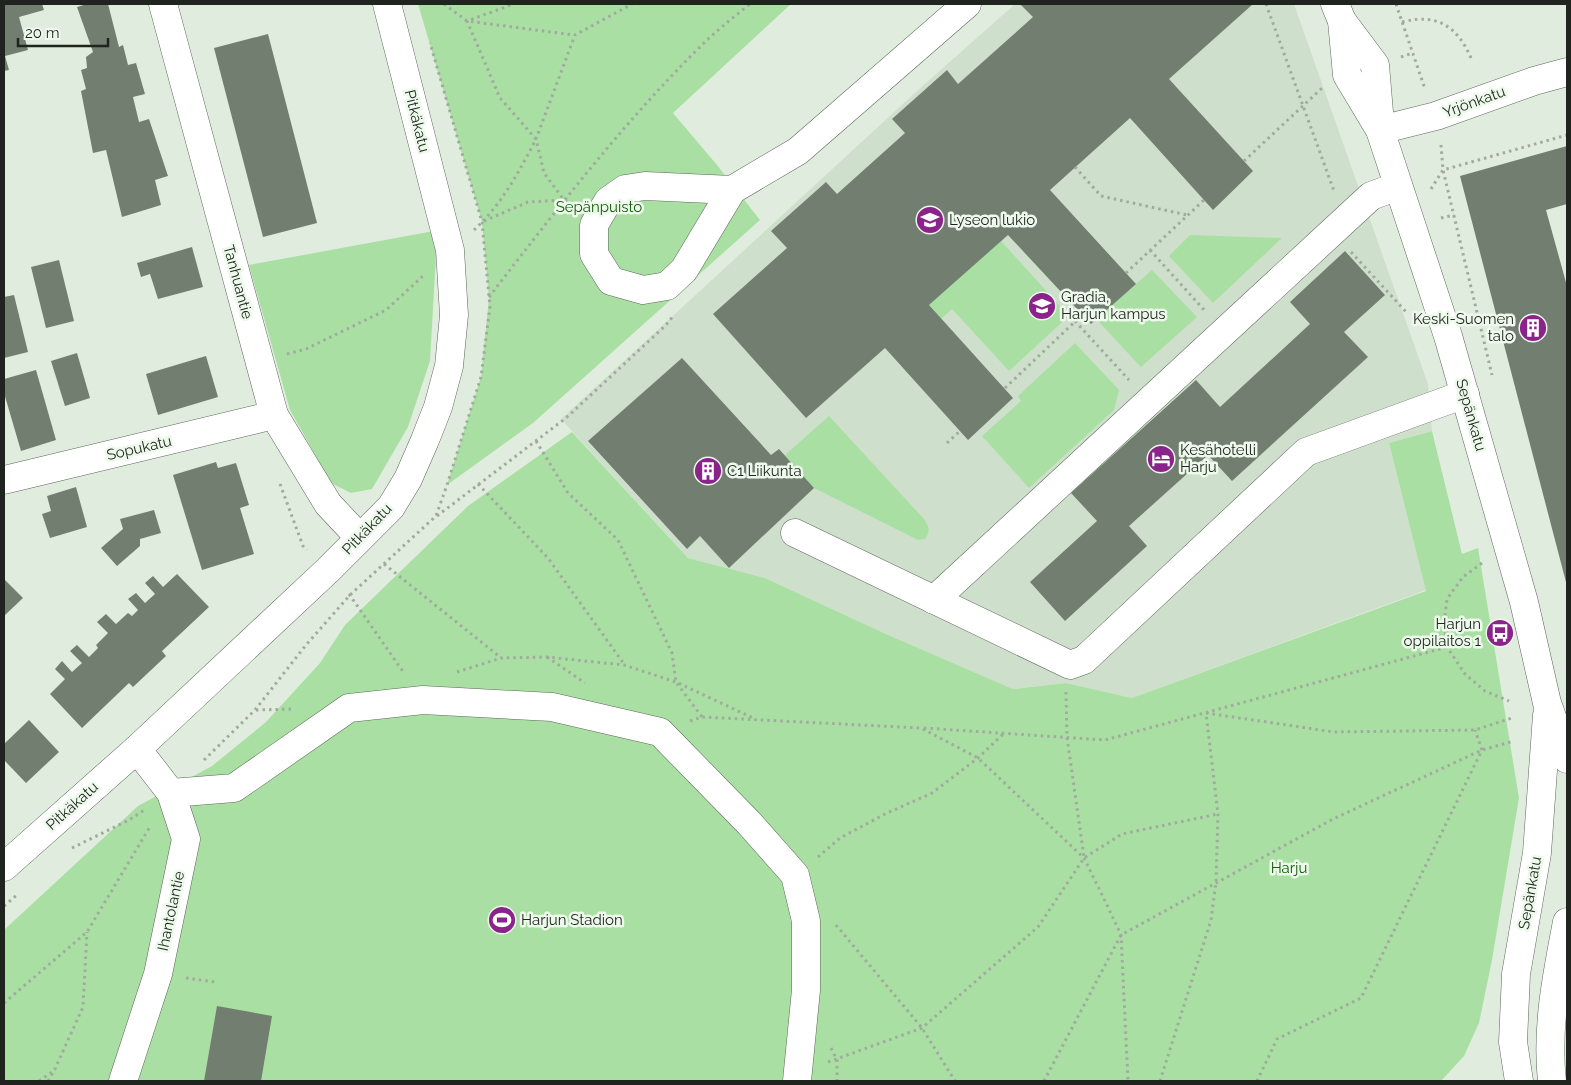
<svg xmlns="http://www.w3.org/2000/svg" width="1571" height="1085" font-family="Raleway,sans-serif">
	<style>
		.built { fill: #cee0cc }
		.green { fill: #aadfa3 }
		.building { fill: #727e70 }
		.lines { fill: none; stroke-linecap: round; stroke-linejoin: round }
		.minor-casing { stroke: #5b675a; stroke-width: 29 }
		.path { stroke: #a0aa9e; stroke-width: 3; stroke-dasharray: 2.5 4; stroke-linecap: butt }
		.minor { stroke: #fff; stroke-width: 28 }
		.labels { text-anchor: middle; stroke-width: 5; stroke-linejoin: round; paint-order: stroke }
		.street-label { font-size: 15px; fill: #1f241f; stroke: #edfaeb }
		.park-label { font-size: 15px; fill: #135e0a; stroke: #edfaeb }
		.poi-label { font-size: 15px; fill: #1f241f; stroke: #edfaeb; text-anchor: start }
	</style>
	<rect width="100%" height="100%" fill="#e0edde"/>
	<path class="built" d="M1015 4H1294L1428 384 1432 431 1389 443 1426 590 1132 698 1066 683 1013 689 886 634 765 578 688 558 561 419 918 90Z"/>
	<g class="green">
		<path d="M418 4H791L673 113 717 165 760 220 533 423 447 485 481 377 489 298 482 222Z"/>
		<path d="M434 231 436 255 430 361 408 427 372 489 351 493 331 483 290 410 249 265Z"/>
		<path d="M1190 235 1282 238 1213 303 1169 256Z"/>
		<path d="M1001 241 1069 316 1009 371 952 309 941 319 929 305Z"/>
		<path d="M1152 270 1197 317 1141 367 1096 319Z"/>
		<path d="M1075 343 1119 390 1114 410 1029 488 982 436 1021 401 1018 396Z"/>
		<path d="M829 416 924 519C929 527 931 531 925 539L918 540 814 488 785 455Z"/>
		<path d="M1432 431 1462 554 1478 548 1519 798 1492 960 1479 1023 1464 1056 1441 1081H4V930L138 806 212 766 266 722 320 663 345 625 468 506 572 432 688 558 765 578 886 634 1013 689 1066 683 1132 698 1426 591 1389 443Z"/>
	</g>
	<g class="building">
		<path d="M4 4H42L44 10 19 17 28 50 5 56 9 70 4 71Z"/>
		<path d="M87 4H108L119 47 123 45 128 65 136 63 145 94 133 97 139 122 149 119 168 176 155 180 161 205 122 217 106 150 93 153 81 91 86 89 81 70 87 68 86 57 93 52 77 7Z"/>
		<path d="M1020 4H1253L1169 79 1253 171 1213 210 1130 118 1050 190 1136 284 1091 324 1008 235 929 305 1013 398 968 440 885 348 806 418 713 314 787 248 771 231 826 182 837 194 905 133 892 119 947 70 958 84 1033 17Z"/>
		<path d="M268 34 317 223 263 237 214 48Z"/>
		<path d="M1567 146V204L1546 210 1567 286V586L1460 176Z"/>
		<path d="M192 247 203 287 158 299 150 274 141 277 137 263Z"/>
		<path d="M1345 251 1385 295 1344 332 1368 357 1232 481 1208 455 1129 526 1147 546 1065 621 1030 582 1097 521 1071 493 1196 380 1220 407 1310 324 1290 302Z"/>
		<path d="M59 260 74 321 46 328 31 267Z"/>
		<path d="M14 295 28 352 4 358V297Z"/>
		<path d="M77 353 90 398 65 406 51 361Z"/>
		<path d="M206 356 218 397 158 415 146 374Z"/>
		<path d="M682 358 771 455 779 449 814 488 729 568 700 536 687 549 588 441Z"/>
		<path d="M36 370 56 440 21 451 4 393V379Z"/>
		<path d="M216 462 218 468 236 463 249 505 240 508 254 554 202 570 173 475Z"/>
		<path d="M76 487 87 527 50 538 42 514 51 511 47 496Z"/>
		<path d="M154 510 161 533 140 539V546L117 566 101 548 123 529 120 519Z"/>
		<path d="M177 574 209 607 162 651 166 656 133 687 129 683 82 728 50 694 65 679 55 669 62 661 72 672 82 663 70 651 77 645 89 657 98 648 96 645 108 633 97 622 106 614 116 624 128 613 132 616 138 610 128 599 136 593 145 603 155 594 145 583 153 576 163 587Z"/>
		<path d="M4 579 23 598 4 616Z"/>
		<path d="M29 720 59 752 26 783 4 760V744Z"/>
		<path d="M217 1006 272 1016 261 1081H204Z"/>
	</g>
	<g class="lines">
		<defs>
			<g id="minor">
				<path d="M163 4 274 415 328 504 359 537"/>
				<path d="M1335 4 1342 21 1347 75 1380 130 1448 336 1524 602 1547 703 1567 759"/>
				<path d="M1342 21 1375 65 1380 124"/>
				<path d="M1380 130 1436 116 1534 81 1567 72"/>
				<path d="M732 190 645 186 625 189 608 201 594 225V254L611 281 643 290 667 286 684 270 732 190 798 151 967 4"/>
				<path d="M4 480 274 415"/>
				<path d="M795 533 1070 665 1084 660 1306 452 1465 394"/>
				<path d="M934 600 1371 196 1398 186"/>
				<path d="M171 793 234 788 349 708 423 700 552 707 660 732 749 823 795 875 806 921V990L797 1081"/>
				<path d="M4 867 137 749 328 570 391 507 408 479 425 440 438 407 449 366 454 315 450 250 387 4"/>
				<path d="M123 1081 158 974 186 839 171 793 137 749"/>
				<path d="M1519 1081 1513 1042 1516 974 1537 853 1547 715"/>
				<path d="M1552 1081C1546 1028 1557 974 1567 922"/>
			</g>
		</defs>
		<use href="#minor" class="minor-casing"/>
		<g class="path">
			<path d="M444 4 467 21 574 35"/>
			<path d="M1266 4 1334 191"/>
			<path d="M1396 4 1425 89"/>
			<path d="M1402 22C1437 13 1457 26 1471 58"/>
			<path d="M1401 57 1413 53"/>
			<path d="M1441 145 1443 170 1492 375"/>
			<path d="M1244 161 1322 88"/>
			<path d="M1075 167 1101 196 1187 215"/>
			<path d="M1431 189 1443 170 1567 135"/>
			<path d="M572 206 564 200 544 173 536 139 575 35 632 4"/>
			<path d="M1441 218 1454 215"/>
			<path d="M484 221 528 202 563 200"/>
			<path d="M474 230C502 204 519 172 536 139L500 98 467 21 514 4"/>
			<path d="M1150 250 1205 311"/>
			<path d="M1351 252 1408 314"/>
			<path d="M1126 273 1204 200"/>
			<path d="M489 297C557 209 626 119 706 41 720 28 735 16 750 4"/>
			<path d="M1075 321 1129 380"/>
			<path d="M287 354 306 349 386 310 423 276"/>
			<path d="M1005 388 1082 315"/>
			<path d="M536 441 568 493 618 540 672 653 676 682 702 717"/>
			<path d="M947 443 960 431"/>
			<path d="M280 484 303 546 307 550"/>
			<path d="M478 484 548 558 624 664"/>
			<path d="M437 516 566 418 665 326 674 315"/>
			<path d="M1482 563 1463 577 1447 599 1444 623 1447 647 1465 674 1485 691 1509 701"/>
			<path d="M384 564 500 657"/>
			<path d="M349 594 404 673"/>
			<path d="M547 657 585 683"/>
			<path d="M457 672 501 658 547 657 624 665 676 682 753 718"/>
			<path d="M1066 692 1067 737 1084 857"/>
			<path d="M256 710 295 709"/>
			<path d="M690 721 702 717 921 728 978 758 1084 858 1107 905 1121 935 1128 1081"/>
			<path d="M924 728 1105 740 1447 647"/>
			<path d="M204 760 255 710 306 645 350 595 436 516 447 485 481 377 490 307 482 222 430 43"/>
			<path d="M72 848 129 820 146 809"/>
			<path d="M818 857 840 838 885 814 932 793 978 758 1004 733"/>
			<path d="M4 906 18 894"/>
			<path d="M836 925 922 1028 955 1081"/>
			<path d="M186 978 215 982"/>
			<path d="M4 1003 87 932 151 825"/>
			<path d="M831 1048 837 1060V1081"/>
			<path d="M828 1062 922 1028 1038 927 1084 858 1122 834 1218 814"/>
			<path d="M39 1081 52 1072"/>
			<path d="M48 1081 54 1071 83 1007 87 932"/>
			<path d="M1044 1081 1121 935 1333 819 1482 750 1514 741"/>
			<path d="M1160 1081 1211 920 1216 882 1218 814 1206 713 1334 732 1475 730 1512 718"/>
			<path d="M1257 1081 1277 1039 1361 998 1482 750 1475 730"/>
		</g>
		<use href="#minor" class="minor"/>
	</g>
	<defs>
		<symbol id="school-disc" viewBox="-11 -11 22 22"><circle r="9.5" fill="#8a248b" stroke="#edfaeb"/><path d="M0-5L7-2L0 1L-7-2ZM-4 1L0 2.5L4 1V4Q0 6-4 4Z" fill="#fff"/></symbol>
		<symbol id="university-disc" viewBox="-11 -11 22 22"><circle r="9.5" fill="#8a248b" stroke="#edfaeb"/><path d="M0-5L7-2L0 1L-7-2ZM-4 1L0 2.5L4 1V4Q0 6-4 4Z" fill="#fff"/></symbol>
		<symbol id="building-disc" viewBox="-11 -11 22 22"><circle r="9.5" fill="#8a248b" stroke="#edfaeb"/><path d="M-4-6H4V6H1V3H-1V6H-4ZM-2.5-4.3h1.7v1.8h-1.7ZM.8-4.3h1.7v1.8H.8ZM-2.5-1h1.7V.8h-1.7ZM.8-1h1.7V.8H.8Z" fill="#fff"/></symbol>
		<symbol id="hotel-disc" viewBox="-11 -11 22 22"><circle r="9.5" fill="#8a248b" stroke="#edfaeb"/><path d="M-6-4.5h1.5V1H6V5H4.5V3h-9V5H-6ZM-4 0a1.8 1.8 0 1 1 3.6 0ZM.5 0V-2.5h3Q6-2.5 6 0Z" fill="#fff"/></symbol>
		<symbol id="bus-disc" viewBox="-11 -11 22 22"><circle r="9.5" fill="#8a248b" stroke="#edfaeb"/><path d="M-5-6H5V4H4V6H2V4H-2V6H-4V4H-5ZM-3.5-4V0h7V-4ZM-3.5 1.2v1.5H-2V1.2ZM2 1.2v1.5H3.5V1.2Z" fill="#fff"/></symbol>
		<symbol id="stadium-disc" viewBox="-11 -11 22 22"><circle r="9.5" fill="#8a248b" stroke="#edfaeb"/><path d="M0-5a6.5 5 0 1 0 0 10a6.5 5 0 1 0 0-10ZM-3.5-1.8h7v3.6h-7Z" fill="#fff"/></symbol>
	</defs>
	<g fill-rule="evenodd">
		<use href="#school-disc" x="914" y="204" width="32" height="32"/>
		<use href="#university-disc" x="1026" y="290" width="32" height="32"/>
		<use href="#building-disc" x="1517" y="312" width="32" height="32"/>
		<use href="#hotel-disc" x="1145" y="443" width="32" height="32"/>
		<use href="#building-disc" x="692" y="455" width="32" height="32"/>
		<use href="#bus-disc" x="1484" y="617" width="32" height="32"/>
		<use href="#stadium-disc" x="486" y="904" width="32" height="32"/>
	</g>
	<g class="labels">
		<g class="street-label">
			<text transform="translate(1474 102) rotate(-20)" y="5">Yrjönkatu</text>
			<text transform="translate(417 121) rotate(76)" y="5">Pitkäkatu</text>
			<text transform="translate(238 282) rotate(75)" y="5">Tanhuantie</text>
			<text transform="translate(1471 415) rotate(74)" y="5">Sepänkatu</text>
			<text transform="translate(139 448) rotate(-13)" y="5">Sopukatu</text>
			<text transform="translate(367 529) rotate(-46)" y="5">Pitkäkatu</text>
			<text transform="translate(72 806) rotate(-42)" y="5">Pitkäkatu</text>
			<text transform="translate(1530 893) rotate(-80)" y="5">Sepänkatu</text>
			<text transform="translate(171 911) rotate(-78)" y="5">Ihantolantie</text>
		</g>
		<g class="park-label">
			<text x="599" y="212">Sepänpuisto</text>
			<text x="1289" y="873">Harju</text>
		</g>
		<g class="poi-label">
			<text x="949" y="225">Lyseon lukio</text>
			<text x="1061" y="302">Gradia,<tspan x="1061" dy="17">Harjun kampus</tspan></text>
			<text x="1514" y="324" text-anchor="end">Keski-Suomen<tspan x="1514" dy="17">talo</tspan></text>
			<text x="1180" y="455">Kesähotelli<tspan x="1180" dy="17">Harju</tspan></text>
			<text x="727" y="476">C1 Liikunta</text>
			<text x="1481" y="629" text-anchor="end">Harjun<tspan x="1481" dy="17">oppilaitos 1</tspan></text>
			<text x="521" y="925">Harjun Stadion</text>
		</g>
	</g>
	<rect width="1571" height="1085" fill="none" stroke="#1f241f" stroke-width="10"/>
	<path d="M18 38v8h90v-8" fill="none" stroke="#1f241f" stroke-width="2.5"/>
	<text x="25" y="38" font-size="15" fill="#1f241f" stroke="#edfaeb" stroke-width="4" paint-order="stroke">20 m</text>
</svg>
